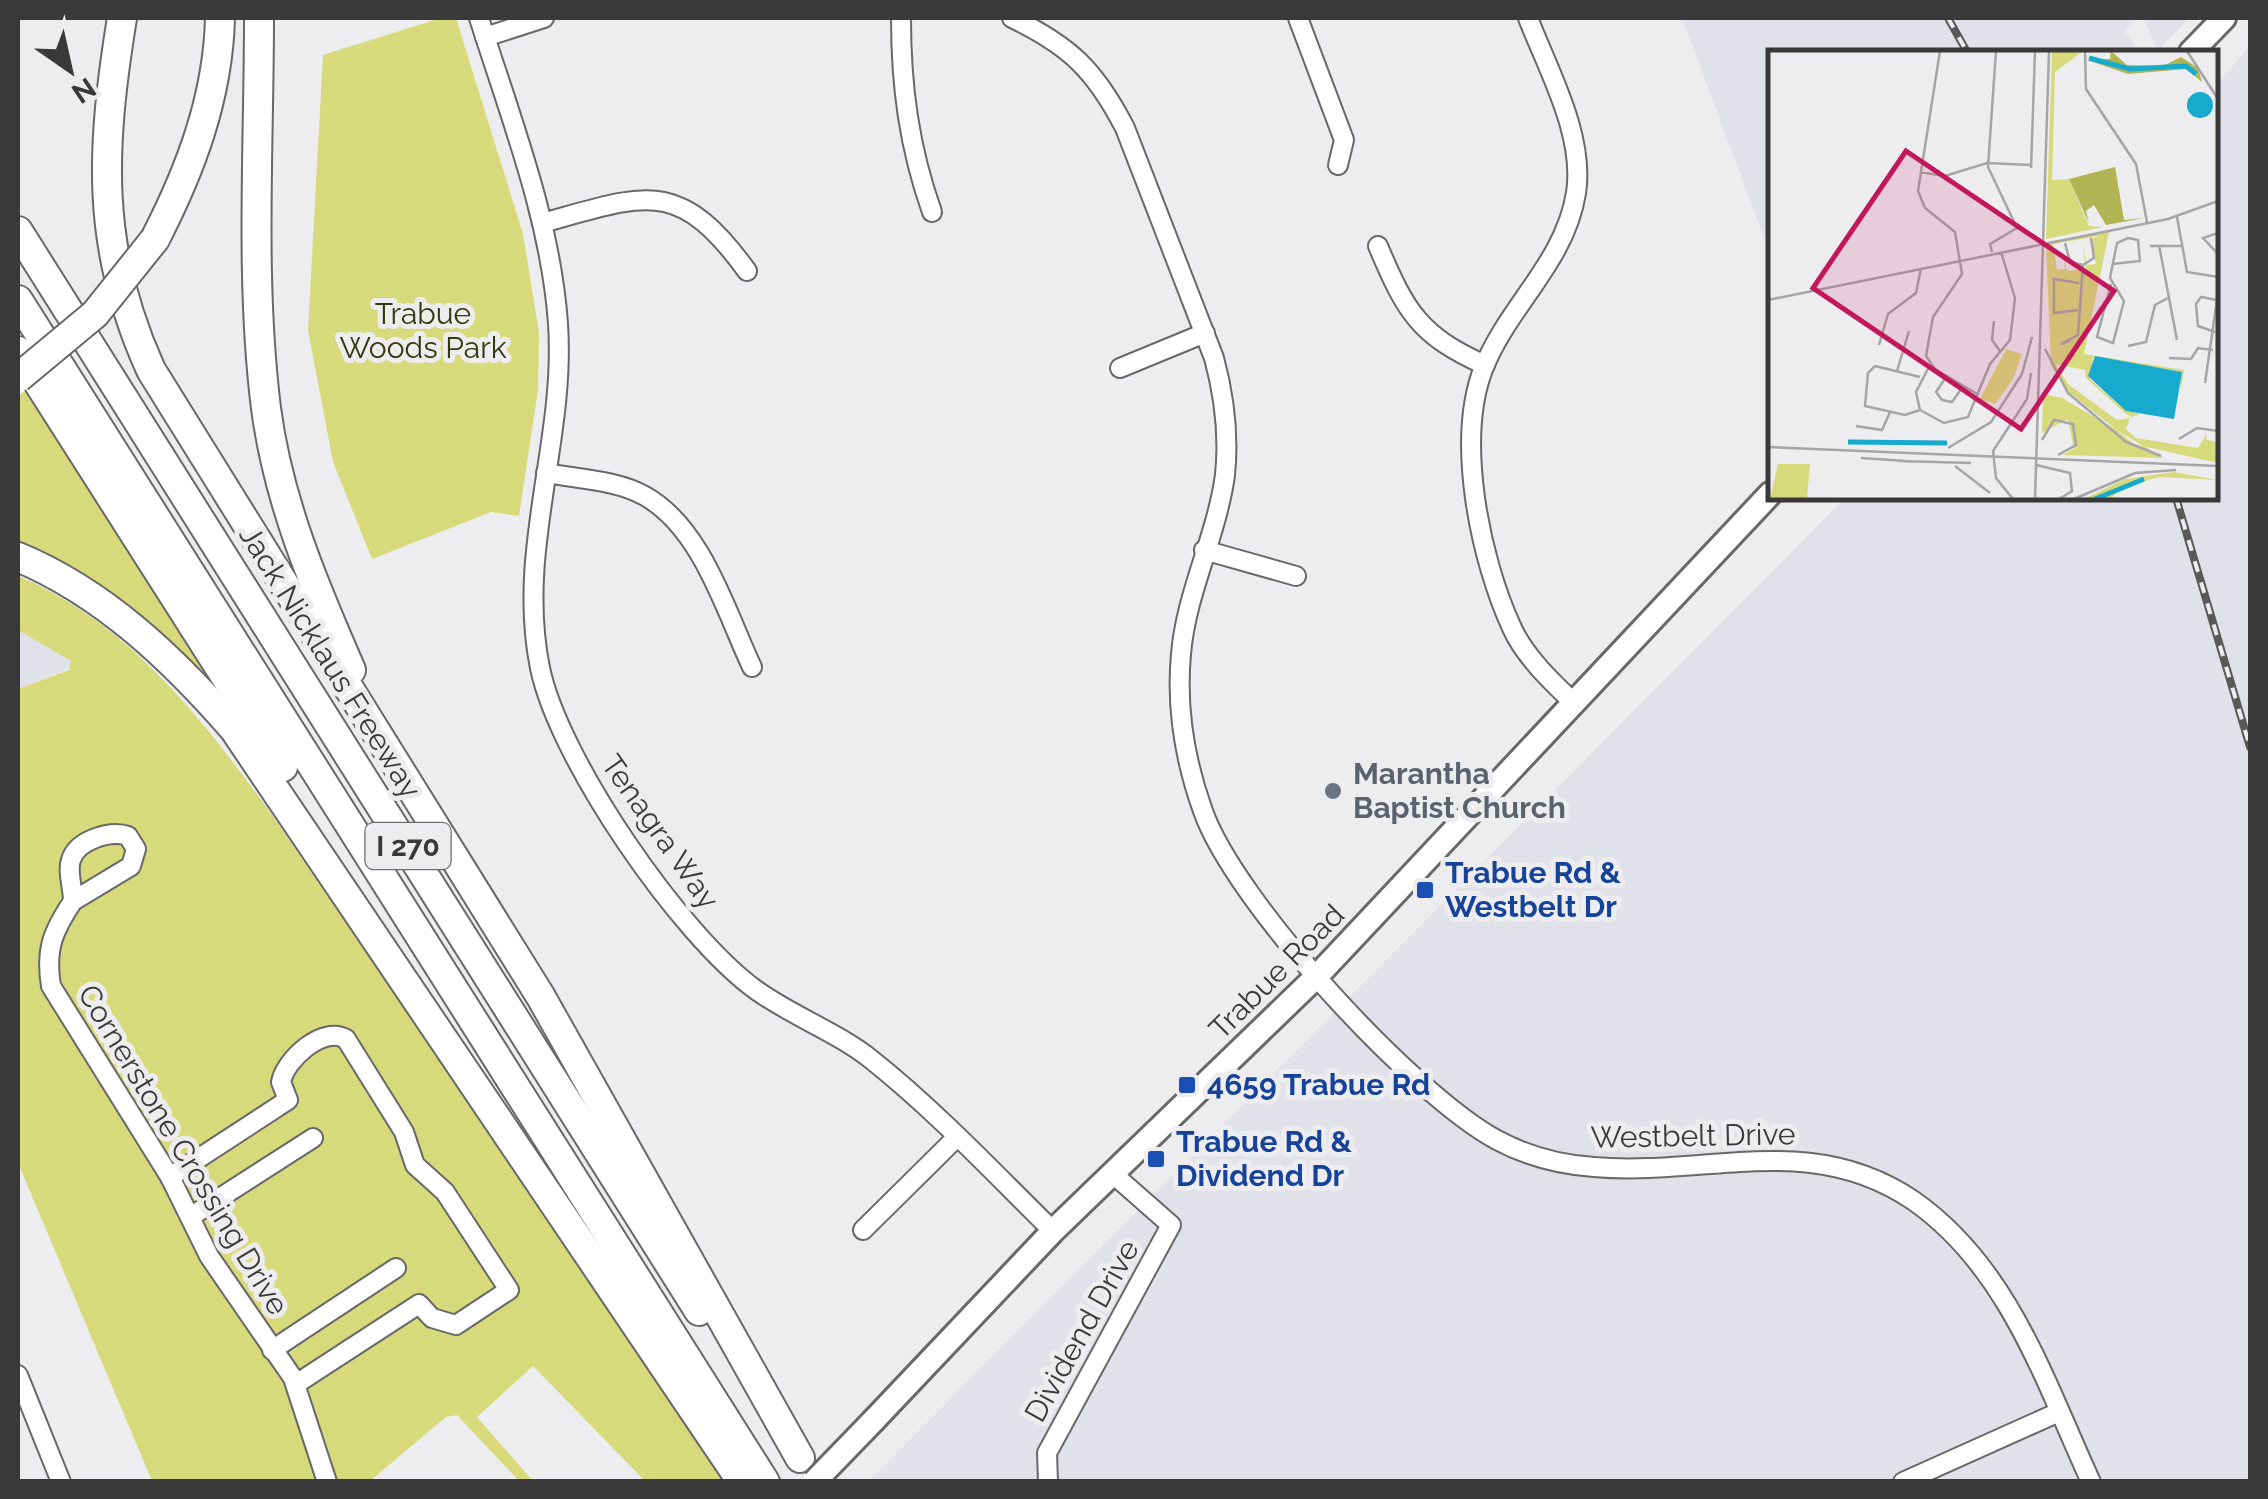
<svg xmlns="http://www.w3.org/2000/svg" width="2268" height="1499" font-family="Raleway,sans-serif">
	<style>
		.built { fill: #e1e1e9 }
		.green { fill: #d7da7a }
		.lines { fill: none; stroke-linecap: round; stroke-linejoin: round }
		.minor-casing { stroke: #686869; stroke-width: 22 }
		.major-casing { stroke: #686869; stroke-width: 28 }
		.highway-casing { stroke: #686869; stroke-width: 32 }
		.minor { stroke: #fff; stroke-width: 18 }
		.major { stroke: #fff; stroke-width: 22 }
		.highway { stroke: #fff; stroke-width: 28 }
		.rail-casing { stroke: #595959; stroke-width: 8 }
		.rail { stroke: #ededef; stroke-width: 4; stroke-dasharray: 11; stroke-linecap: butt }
		.major-bridge-casing { stroke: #686869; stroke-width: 28; stroke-linecap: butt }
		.highway-bridge-casing { stroke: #686869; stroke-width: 32; stroke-linecap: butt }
		.major-bridge { stroke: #fff; stroke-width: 22 }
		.highway-bridge { stroke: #fff; stroke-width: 28 }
		.worship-dot { fill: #6b7280; stroke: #ededef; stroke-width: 4 }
		.transit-dot { fill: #1a4fb4; stroke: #ededef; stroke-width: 4 }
		.labels { text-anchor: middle; stroke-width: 10; stroke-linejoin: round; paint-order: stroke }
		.shield { fill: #ededef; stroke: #6f6f70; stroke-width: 2.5 }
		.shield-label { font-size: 28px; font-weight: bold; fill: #393939 }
		.park-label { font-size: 30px; fill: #36370c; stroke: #ededef }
		.street-label { font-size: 30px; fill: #393939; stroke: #ededef }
		.worship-label { font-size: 30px; font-weight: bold; fill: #5b616d; stroke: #ededef; text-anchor: start }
		.transit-label { font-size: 30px; font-weight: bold; fill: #164399; stroke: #ededef; text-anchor: start }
		.inset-river { fill: none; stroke: #17aace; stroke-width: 5 }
		.inset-road { fill: none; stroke: #a5a5a6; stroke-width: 2.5 }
		.view { fill: #c2185b; fill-opacity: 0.15; stroke: #c2185b; stroke-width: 5 }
		.inset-edge { fill: none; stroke: #393939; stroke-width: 5 }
	</style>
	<rect width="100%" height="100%" fill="#ededef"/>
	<g class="built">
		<path d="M1682 18H2135L2125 31 2139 52H1770V254Z"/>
		<path d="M2143 18H2189L2158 50Z"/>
		<path d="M2250 46V1481L868 1482 1845 498H2216V85Z"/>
		<path d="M18 630 71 660 69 669 18 689Z"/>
	</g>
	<g class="green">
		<path d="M441 18H456L523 234 539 332 538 390 519 516 491 512 372 559 333 462 308 330 323 55Z"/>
		<path d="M26 391 42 417 45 415 229 702 18 551V396Z"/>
		<path d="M18 576C132 624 207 725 277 822L726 1481H645L533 1366 477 1417 533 1481H519L457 1415 446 1417 370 1481H152L18 1163V689L69 670 71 661 18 630Z"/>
	</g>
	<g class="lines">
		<defs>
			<g id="minor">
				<path d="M479 18C510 116 551 220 558 324 566 441 516 550 540 668 559 760 680 935 756 990 792 1016 837 1032 872 1060 937 1112 994 1173 1053 1231"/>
				<path d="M901 18C901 86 909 147 932 212"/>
				<path d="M1012 18C1070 46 1095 70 1125 128L1214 358C1224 395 1229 436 1225 475 1217 535 1186 593 1181 654 1176 708 1185 761 1203 811 1235 902 1412 1094 1497 1140 1527 1156 1561 1165 1594 1167 1706 1177 1810 1130 1914 1201 2009 1268 2044 1380 2091 1482"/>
				<path d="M1298 18 1344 140 1338 165"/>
				<path d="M1528 18C1548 70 1585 135 1576 193 1565 262 1509 305 1484 367 1455 439 1480 559 1512 628 1525 657 1553 683 1575 704"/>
				<path d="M485 37 544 18"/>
				<path d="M542 223C645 195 678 176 747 271"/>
				<path d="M1378 246C1405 310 1419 336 1485 365"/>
				<path d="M1120 368 1205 333"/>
				<path d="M546 473C578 479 617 480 645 496 702 528 726 612 752 667"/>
				<path d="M1204 550 1296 576"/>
				<path d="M73 901 131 866 136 849 128 836C110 830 77 840 71 860 67 871 73 888 73 901 53 931 45 949 51 986L170 1177 209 1256 293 1378 327 1482"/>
				<path d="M170 1177 288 1100 281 1082C285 1060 323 1025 346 1039L404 1132 415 1165 445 1192 509 1290 456 1325 432 1318 419 1304 296 1384"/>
				<path d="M190 1217 313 1138"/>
				<path d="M863 1230 957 1137"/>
				<path d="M272 1350 396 1268"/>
				<path d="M18 1375 61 1482"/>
				<path d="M1048 1482 1047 1453 1171 1225 1113 1174"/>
				<path d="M1903 1482 2059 1412"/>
			</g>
			<g id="major">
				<path d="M2191 52 2224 18"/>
				<path d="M874 1420 1053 1231 1318 975 1770 494"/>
			</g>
			<g id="highway">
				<path d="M122 18C101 148 95 247 151 370L541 997 800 1458"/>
				<path d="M259 18C259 146 250 280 266 408 278 501 314 585 351 670"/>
				<path d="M18 231 699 1311"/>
				<path d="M155 239C191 169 218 97 220 18"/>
				<path d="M18 300 765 1482"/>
				<path d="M18 351 283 767"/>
				<path d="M18 557C104 593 173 659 234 729L742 1482"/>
			</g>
		</defs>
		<use href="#minor" class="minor-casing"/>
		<use href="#major" class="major-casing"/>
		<use href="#highway" class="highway-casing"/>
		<use href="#minor" class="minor"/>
		<use href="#major" class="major"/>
		<use href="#highway" class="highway"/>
		<defs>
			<g id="rail">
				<path d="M1948 18 1967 52"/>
				<path d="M2176 498 2250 747"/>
			</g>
		</defs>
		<use href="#rail" class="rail-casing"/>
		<use href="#rail" class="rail"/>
		<defs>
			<path id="major-bridge" d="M814 1482 874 1420"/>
			<path id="highway-bridge" d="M18 378 95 314 155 239"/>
		</defs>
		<use href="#major-bridge" class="major-bridge-casing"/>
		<use href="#highway-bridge" class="highway-bridge-casing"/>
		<use href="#major-bridge" class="major-bridge"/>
		<use href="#highway-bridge" class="highway-bridge"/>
	</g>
	<circle class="worship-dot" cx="1333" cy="791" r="10"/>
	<g class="transit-dot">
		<rect x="1415" y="880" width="20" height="20" rx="5"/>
		<rect x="1177" y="1075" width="20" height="20" rx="5"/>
		<rect x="1146" y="1149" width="20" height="20" rx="5"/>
	</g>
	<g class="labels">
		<rect class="shield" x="365.5" y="823" width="85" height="46" rx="8"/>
		<g class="shield-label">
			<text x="408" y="856">I 270</text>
		</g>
		<g class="park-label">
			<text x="423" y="324">Trabue<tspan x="423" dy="34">Woods Park</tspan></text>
		</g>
		<g class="street-label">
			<text transform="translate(330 662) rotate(58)" y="10">Jack Nicklaus Freeway</text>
			<text transform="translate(660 832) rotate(55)" y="10">Tenagra Way</text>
			<text transform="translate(1277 972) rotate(-45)" y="10">Trabue Road</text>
			<text transform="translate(1693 1136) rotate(-1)" y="10">Westbelt Drive</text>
			<text transform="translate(183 1150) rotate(59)" y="10">Cornerstone Crossing Drive</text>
			<text transform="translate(1082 1331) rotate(-61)" y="10">Dividend Drive</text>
		</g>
		<g class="worship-label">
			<text x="1353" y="784">Marantha<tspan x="1353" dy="34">Baptist Church</tspan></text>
		</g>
		<g class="transit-label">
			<text x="1445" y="883">Trabue Rd &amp;<tspan x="1445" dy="34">Westbelt Dr</tspan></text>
			<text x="1207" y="1095">4659 Trabue Rd</text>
			<text x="1176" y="1152">Trabue Rd &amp;<tspan x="1176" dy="34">Dividend Dr</tspan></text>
		</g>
	</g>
	<g transform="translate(1768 50)">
		<rect width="450" height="450" fill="#ededef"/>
		<path d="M284 1H315L287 22 284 130 301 129 321 176 335 177 278 189ZM357 178 341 182 316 304 416 320 413 340 411 321 325 307 322 329 358 361 372 364 364 367 357 363 318 328 317 320 288 314 300 334 349 370 362 368 358 379 368 388 430 398 439 383 438 389 450 393V413L366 394 301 342 283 316 278 192ZM331 186 324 189 328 214 319 215 314 192 318 219 299 221 296 206 297 219 289 220 285 194ZM238 299 254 304 245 329 227 354 212 349ZM275 344 294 348 396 408 294 405 306 399 300 369 274 383ZM10 414H42L39 449H2ZM406 422 450 430 391 427 356 437 342 449H316L357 429Z" fill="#d7da7a" fill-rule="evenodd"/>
		<path d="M343 1 359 15 395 16 413 7 430 18 434 32 418 19 360 24 319 10 342 9ZM347 117 356 170 376 168 338 175 326 155 318 161 321 173 301 129Z" fill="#b1b452"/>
		<path d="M419 55a13 13 0 1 1 26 0a13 13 0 1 1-26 0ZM327 306 414 322 406 369 358 361 320 326Z" fill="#17aace"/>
		<path class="inset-river" d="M321 8 362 19 418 16 428 24M80 392 179 393M327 449 376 429"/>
		<path class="inset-road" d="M172 1 150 141 157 158 187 182 194 224 165 267 158 306 167 319 211 345M317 1 318 39 368 114 379 172M419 1 450 49M263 118 267 1M152 122 177 126 219 113 263 115M409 167 419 222 450 227M450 183 435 188 450 204M297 193 302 212 315 215 326 208 323 188M391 195 409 290M382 196H414M224 202 222 194 249 178 220 117 228 1M345 214 372 211 370 190 360 188M343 234 329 287 345 293 356 251 342 228 349 193 360 188M0 250 400 169 450 151M310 260 286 263V229L311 233M226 271 224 290 232 301M447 282 430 276 428 254 433 247 449 250M302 291 293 294 310 285 315 215M111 295 120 264 148 243 153 218M360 296 378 292 387 255 400 248M277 299 300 343 358 392 393 406M401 308 423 309 430 298 445 300M107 316 100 323 97 356 137 365 152 360M107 316 152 327M129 321 141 281M178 327 168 342 174 350 184 352 194 338M437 333 449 250M152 360 176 373 200 367 222 314 242 290 247 248 233 202M152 360 148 342 162 315M88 376 114 380 122 362M411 389 429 378 450 381M274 390 286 370 305 374 308 395 290 405M0 397 450 416M180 398 223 372 254 324 264 287M93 408 138 411M130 411 203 413M268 415 302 423 304 441 291 449M187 416 222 443M245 449 228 428 225 401 259 349 263 323M267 449 281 1M306 449 367 423 408 420"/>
		<path class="view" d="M138 101 346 241 253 379 45 238Z"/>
		<rect width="450" height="450" class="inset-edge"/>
	</g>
	<rect width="2268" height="1499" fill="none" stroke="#393939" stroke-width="40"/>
	<g transform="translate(70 70) rotate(146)" stroke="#ededef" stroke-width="8" paint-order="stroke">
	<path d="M0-8L18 38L0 25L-18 38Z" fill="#393939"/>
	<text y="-15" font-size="28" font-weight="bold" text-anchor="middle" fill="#393939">N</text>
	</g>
</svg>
